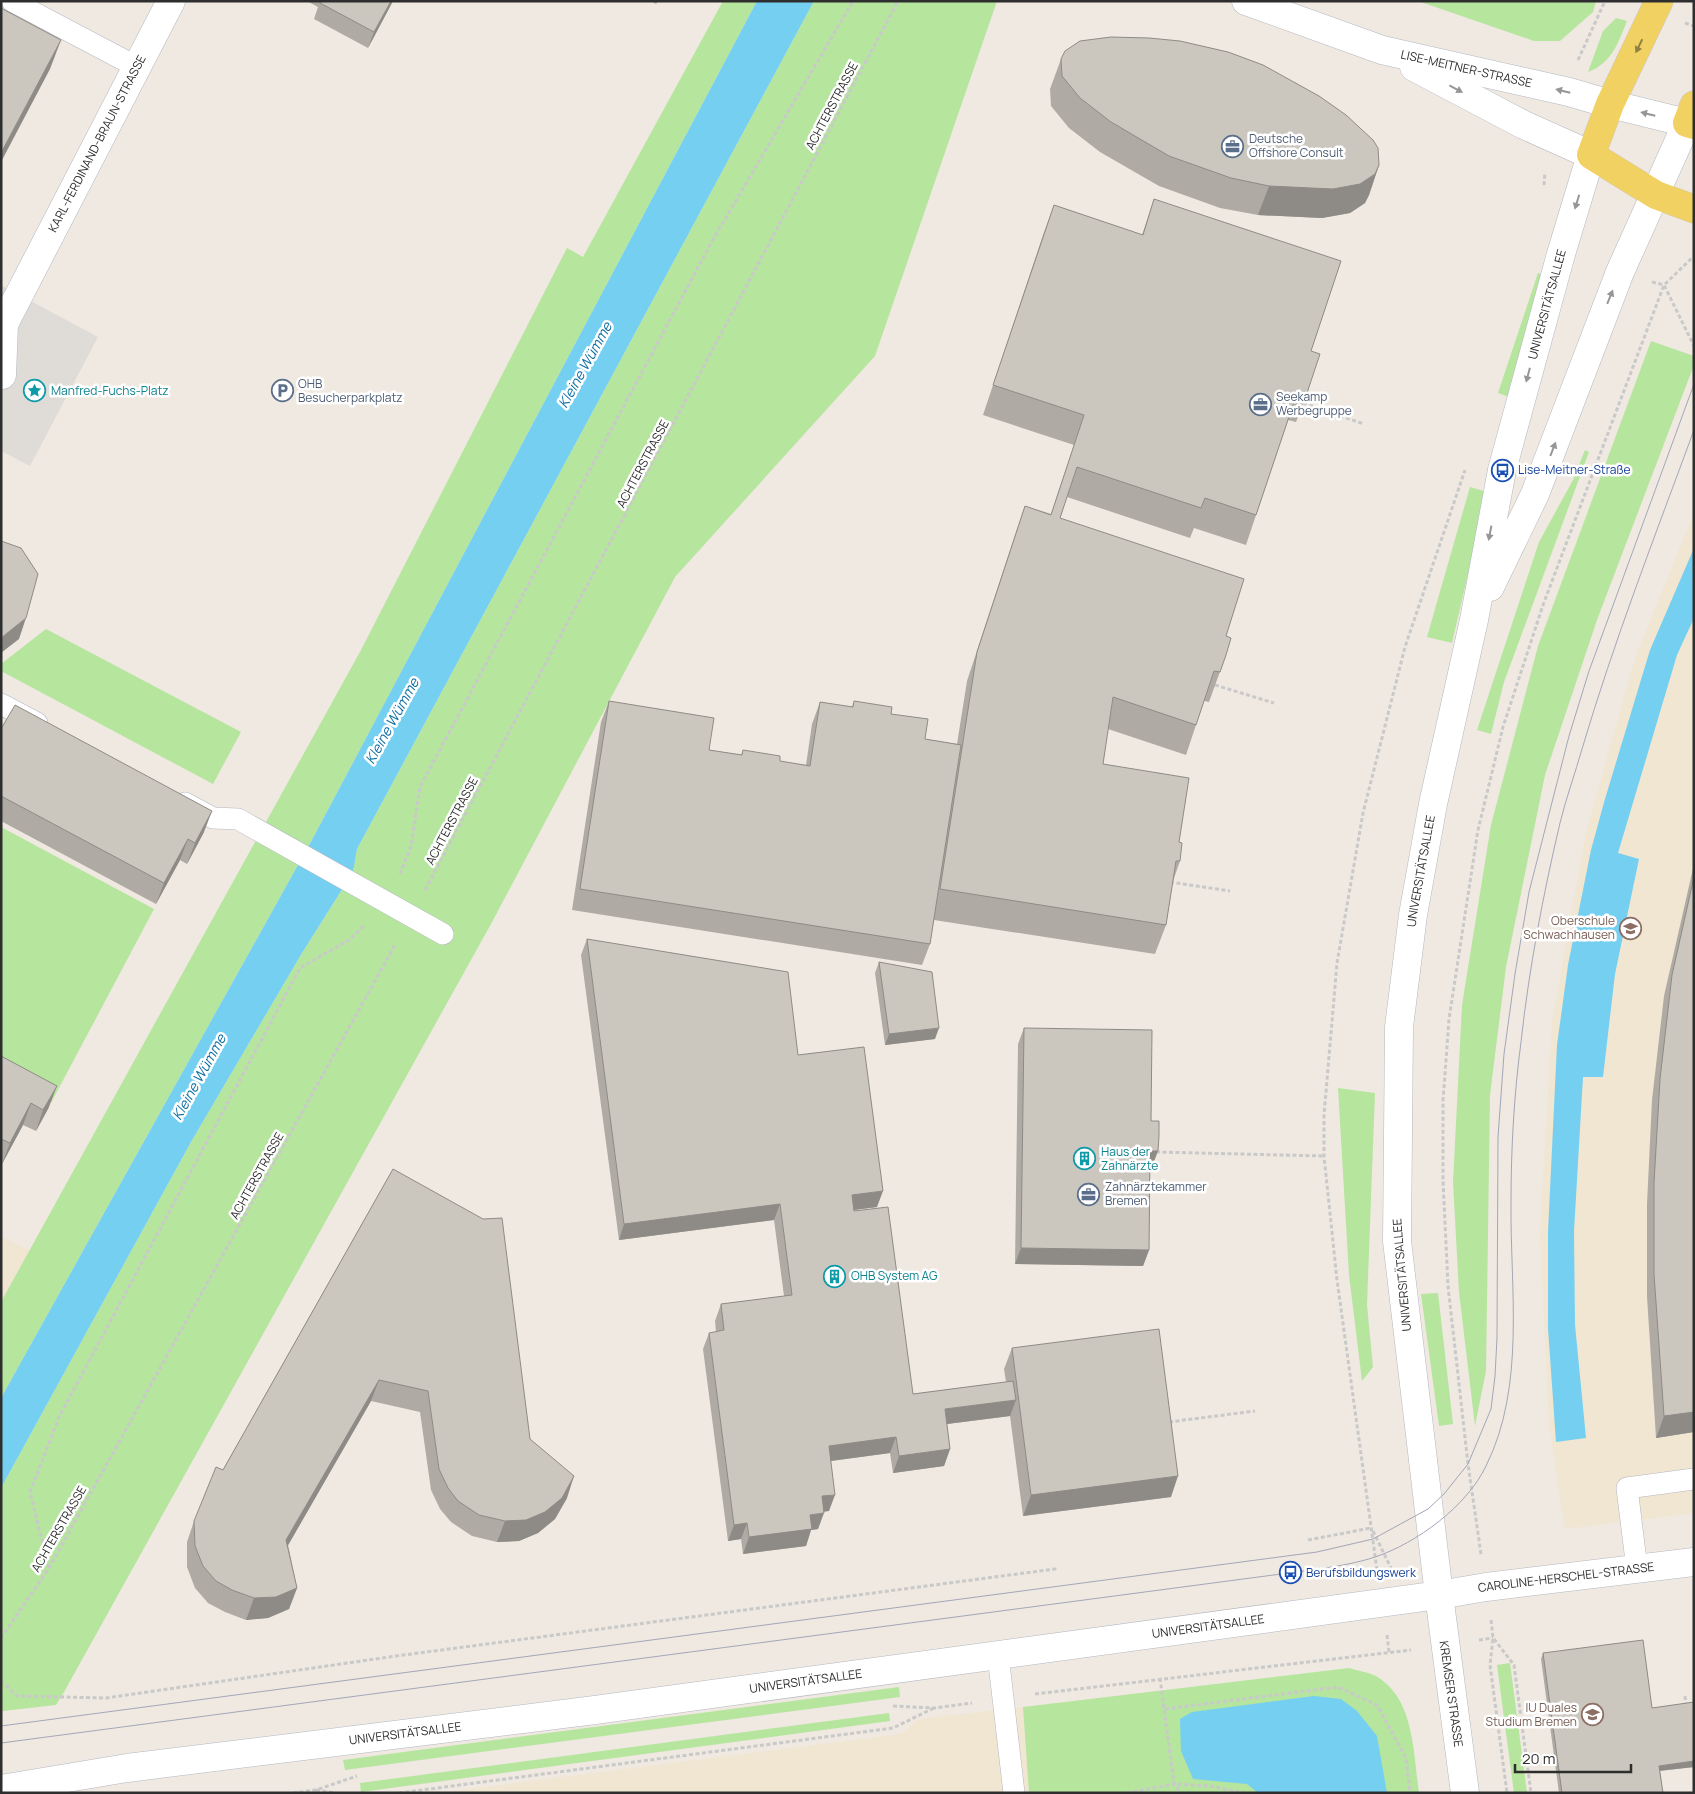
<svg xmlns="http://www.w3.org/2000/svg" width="1695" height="1794" font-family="Manrope,sans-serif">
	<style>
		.education { fill: #f0e6d1 }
		.green { fill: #b6e59e }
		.plaza { fill: #dfdcd8 }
		.water { fill: #75cff0 }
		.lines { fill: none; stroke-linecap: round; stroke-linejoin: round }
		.service-casing { stroke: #b4b7c1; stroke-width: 22 }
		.minor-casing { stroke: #b4b7c1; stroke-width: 29 }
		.tertiary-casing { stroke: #b4b7c1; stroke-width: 29 }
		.primary-casing { stroke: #c9c9c9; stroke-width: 29 }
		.path { stroke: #c9c9c9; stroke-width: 3; stroke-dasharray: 4 2.5; stroke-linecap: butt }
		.service { stroke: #fff; stroke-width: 21 }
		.minor { stroke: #fff; stroke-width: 28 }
		.tertiary { stroke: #fff; stroke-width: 28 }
		.primary { stroke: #f2d163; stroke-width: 28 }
		.tram { stroke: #a3a6b8; stroke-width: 1 }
		.wall { fill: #afaba4 }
		.shaded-wall { fill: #8e8b86 }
		.building { fill: #cbc7bf; stroke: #8e8b86 }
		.oneway { fill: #908048 }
		.oneway2 { fill: #969696 }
		.labels { text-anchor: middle; stroke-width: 5; stroke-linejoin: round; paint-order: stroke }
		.street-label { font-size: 12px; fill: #2e2e2e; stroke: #fff }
		.service-label { font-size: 12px; fill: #4e5e75; stroke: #fff; text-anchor: start }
		.culture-label { font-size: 12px; fill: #0d838f; stroke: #fff; text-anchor: start }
		.transit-label { font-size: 12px; fill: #164399; stroke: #fff; text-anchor: start }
		.education-label { font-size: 12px; fill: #785e54; stroke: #fff; text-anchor: end }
		.water-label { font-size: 14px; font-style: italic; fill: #0d6fa3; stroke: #fff }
	</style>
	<rect width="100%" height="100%" fill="#efe9e1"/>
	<g class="education">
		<path d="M1694 513V1513L1565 1529 1549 1425 1540 1234 1552 1023 1586 833 1635 659Z"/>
		<path d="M1 1236 30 1251 1 1302Z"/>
		<path d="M1023 1707 1029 1793H437L901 1734 919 1719Z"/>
	</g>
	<g class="green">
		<path d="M723 1H757L313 838 1 1398V1302L361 650 567 248 583 257Z"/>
		<path d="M814 1H997L875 356 675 577 491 924 64 1692 56 1705 3 1711H1V1488L191 1142 302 953 353 872 357 849Z"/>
		<path d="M1418 1H1596L1593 12 1560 41H1534Z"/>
		<path d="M1616 18 1627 21C1618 43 1612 63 1588 72L1603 31Z"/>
		<path d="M1538 273 1547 276 1515 399 1498 393Z"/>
		<path d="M1651 341 1694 356V365L1597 620 1545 775 1506 967 1490 1095 1486 1371 1475 1426 1459 1292 1453 1182 1462 1005 1491 825 1538 646Z"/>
		<path d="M1585 450 1589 452 1504 682 1491 734 1477 730 1539 542 1573 480Z"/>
		<path d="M1470 487 1487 492 1452 643 1427 637Z"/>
		<path d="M46 629 241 732 213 784 1 671V664Z"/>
		<path d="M1 827 154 909 51 1103 1 1076Z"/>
		<path d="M1338 1088 1375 1093 1367 1305 1373 1367 1362 1381 1349 1275Z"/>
		<path d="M1438 1293 1453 1424 1439 1426 1421 1294Z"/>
		<path d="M1510 1663 1527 1793H1514L1497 1665Z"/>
		<path d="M1349 1668C1358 1671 1368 1672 1376 1676 1415 1699 1413 1753 1419 1793H1029L1023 1707Z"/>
		<path d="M899 1687 900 1697 345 1770 343 1760Z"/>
		<path d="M889 1713 890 1721 361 1792 360 1783Z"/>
	</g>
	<path class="plaza" d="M1 285 98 337 30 466 1 451Z"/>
	<g class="water">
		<path d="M757 1H814L357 849 353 872 302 953 191 1142 1 1488V1398L313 838Z"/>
		<path d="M1694 548V618L1677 655 1618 853 1639 859 1615 974 1603 1077H1583L1574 1231 1575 1325 1586 1438 1556 1442 1548 1328V1232L1557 1045 1568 965 1591 850 1605 799 1650 650Z"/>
		<path d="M1314 1696 1341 1699 1357 1711 1377 1736 1387 1793H1258L1247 1784 1193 1779 1181 1751 1180 1719 1192 1712Z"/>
	</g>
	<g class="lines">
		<defs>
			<g id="service">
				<path d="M12 1 137 67"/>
				<path d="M1 704 37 723"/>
				<path d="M185 803 213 818 238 819 443 934"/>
				<path d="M1637 1569 1627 1488 1694 1479"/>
				<path d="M998 1655 1014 1793"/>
			</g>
			<g id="minor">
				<path id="s1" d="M1246 1 1382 50 1569 92 1610 104"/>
				<path d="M1414 67 1524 125 1591 155"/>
				<path id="s2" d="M2 375 4 324 171 1"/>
				<path id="s3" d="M1465 1793 1439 1595 1486 1587 1694 1562"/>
			</g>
			<g id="tertiary">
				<path d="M1490 587 1535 494 1620 272 1687 123 1610 104"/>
				<path id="s4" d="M1 1789 127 1768 595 1710 1439 1595 1397 1241 1399 1027 1413 915 1433 804 1474 620 1502 470 1561 254 1591 155"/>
			</g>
			<g id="primary">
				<path d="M1659 1 1610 104 1591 155 1656 195 1694 209"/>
				<path d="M1694 105 1687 123 1694 125"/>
			</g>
		</defs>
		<use href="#service" class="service-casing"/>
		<use href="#minor" class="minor-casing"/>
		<use href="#tertiary" class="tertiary-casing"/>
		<use href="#primary" class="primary-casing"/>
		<g class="path">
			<path d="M1685 23 1694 26"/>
			<path d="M1578 60 1605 1"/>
			<path d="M1544 185 1545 172"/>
			<path d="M1652 282 1664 285 1694 346"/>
			<path d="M1303 403 1364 424"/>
			<path d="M1215 685 1274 703"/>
			<path d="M400 874 411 846 420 787 711 243 853 1"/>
			<path d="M1170 882 1230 891"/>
			<path d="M425 890 898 1"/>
			<path d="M1156 1152 1324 1156"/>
			<path d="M1169 1422 1255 1411"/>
			<path d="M1373 1531 1391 1568"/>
			<path d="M1308 1540 1371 1528"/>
			<path d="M1481 1554 1468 1464 1448 1286 1443 1181V1101L1449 1019 1478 830 1503 727 1543 605 1664 285 1694 256"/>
			<path d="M49 1568 30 1492 59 1417 300 968 349 940 365 925"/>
			<path d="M1377 1570 1337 1280 1324 1156V1115L1337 963 1363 813 1405 647 1465 470"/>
			<path d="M1491 1620 1493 1638 1490 1665 1507 1793"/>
			<path d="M1387 1635 1389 1652"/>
			<path d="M1 1638 49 1568 396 943"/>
			<path d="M1494 1639 1514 1665 1531 1793"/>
			<path d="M1479 1640 1493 1638"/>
			<path d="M1160 1678 1174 1784 1210 1786 1244 1793"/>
			<path d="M1 1681 17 1696 106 1698 396 1656 1055 1569 1056 1572"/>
			<path d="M1035 1694 1411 1650"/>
			<path d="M1685 1696 1686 1705"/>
			<path d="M893 1706 934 1708 972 1703"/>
			<path d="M1165 1709 1338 1687 1377 1705 1406 1758 1410 1793"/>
			<path d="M316 1790 336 1793"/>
			<path d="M293 1793 316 1790 357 1776"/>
			<path d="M399 1793 893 1728 934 1708"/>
			<path d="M1127 1793 1174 1784 1181 1793"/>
		</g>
		<use href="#service" class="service"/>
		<use href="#minor" class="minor"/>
		<use href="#tertiary" class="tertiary"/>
		<use href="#primary" class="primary"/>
		<g class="tram">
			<path d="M1 1726 1317 1552 1373 1539 1428 1509 1444 1494 1468 1464 1491 1409 1495 1376 1497 1338 1498 1137 1504 1054 1515 974 1529 892 1569 736 1589 671 1694 384"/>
			<path d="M1 1743 1319 1569C1338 1566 1357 1563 1375 1557 1417 1543 1467 1506 1486 1466 1526 1386 1510 1288 1511 1202 1511 1149 1514 1095 1521 1042 1529 969 1543 895 1560 823 1566 798 1575 774 1582 749 1614 641 1655 536 1694 430"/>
		</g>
	</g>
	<g class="wall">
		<path d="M307 1H393L368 48 314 19 318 7Z"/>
		<path d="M651 1H658L656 4Z"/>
		<path d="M1061 59 1379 165 1369 195 1365 203 1350 213 1322 218 1258 215 1220 208 1159 186 1100 152 1069 128 1051 106 1050 89Z"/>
		<path d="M1154 199 1311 351 1307 393 1296 422 1288 420 1256 515 1246 545 1194 528 1190 538 1067 497 1060 518 1226 636V655L1209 702 1204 701 1186 755 1108 729 1103 764 1179 842 1180 861 1173 881 1166 925 1155 954 934 920 930 944 922 965 572 910 601 722 609 701 709 750 741 755 743 750 780 761 806 765 812 724 820 702 852 707 854 701 891 714 925 739 957 744 967 681 1015 535 1025 506 1051 514 1074 445 983 415 1043 235 1054 205 1142 235Z"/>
		<path d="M1 729 204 832 187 864 180 860 156 904 1 821Z"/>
		<path d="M1694 864V1432L1656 1438 1647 1296V1204L1652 1100 1664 996Z"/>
		<path d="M587 939 798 1055 877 1207 854 1210 913 1394 1006 1382 1004 1369 1012 1348 1171 1497 1023 1516 1010 1416 947 1424 950 1449 944 1466 893 1473 890 1453 831 1461 829 1511 823 1512 818 1529 811 1530 806 1546 743 1554 741 1539 728 1541 703 1349 709 1333 716 1332 715 1321 721 1304 784 1296 774 1220 619 1240 581 955Z"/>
		<path d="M879 962 935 1039 885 1045 875 973Z"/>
		<path d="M1024 1028 1151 1121 1152 1167H1150L1149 1250 1143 1266 1015 1264 1018 1044Z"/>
		<path d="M1 1056 49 1107 36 1131 23 1125 2 1164H1Z"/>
		<path d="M393 1169 530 1439 567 1498 555 1519 538 1533 519 1541 497 1542 472 1536 451 1522 440 1509 431 1490 420 1412 371 1401 288 1545 297 1588 289 1609 268 1618 246 1620 225 1612 208 1603 195 1588 187 1567V1542L194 1521Z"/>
		<path d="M1543 1653 1652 1708 1694 1702V1767L1660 1771 1663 1793H1559L1541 1659Z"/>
	</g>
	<g class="shaded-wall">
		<path d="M391 1H393L368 48 374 32Z"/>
		<path d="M61 40 50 69 1 162V153Z"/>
		<path d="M1379 165 1369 195 1365 203 1350 213 1322 218 1258 215 1269 186Z"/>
		<path d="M26 618 19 639 1 653V638Z"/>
		<path d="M212 811 204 832 187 864 195 843Z"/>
		<path d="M188 839 180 860 156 904 164 883Z"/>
		<path d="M939 1028 935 1039 885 1045 889 1034Z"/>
		<path d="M57 1086 49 1107 36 1131 43 1110Z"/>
		<path d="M31 1103 23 1125 2 1164 10 1143Z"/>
		<path d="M1150 1151H1158L1152 1167H1144Z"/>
		<path d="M883 1191 877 1207 846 1211 852 1195Z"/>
		<path d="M780 1204 774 1220 619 1240 624 1224Z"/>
		<path d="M1021 1248 1149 1250 1143 1266 1015 1264Z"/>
		<path d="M379 1380 371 1401 279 1561 286 1540Z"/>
		<path d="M1016 1400 1010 1416 939 1425 945 1409Z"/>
		<path d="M1694 1412V1432L1656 1438 1664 1416Z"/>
		<path d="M896 1437 890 1453 823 1462 829 1446Z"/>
		<path d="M950 1449 944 1466 893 1473 899 1456Z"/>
		<path d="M574 1476 567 1498 555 1519 538 1533 519 1541 497 1542 505 1521Z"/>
		<path d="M1178 1476 1171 1497 1023 1516 1031 1495Z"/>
		<path d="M835 1495 829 1511 816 1512 822 1496Z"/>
		<path d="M824 1513 818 1529 811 1530 806 1546 743 1554 749 1537 810 1515Z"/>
		<path d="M747 1523 741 1539 728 1541 734 1525Z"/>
		<path d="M297 1588 289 1609 268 1618 246 1620 254 1598Z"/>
		<path d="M1694 1761V1767L1657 1771 1659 1766Z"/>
	</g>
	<g class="building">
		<path d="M320 1H391L374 32 320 3Z"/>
		<path d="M1 8 61 40 1 153Z"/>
		<path d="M1111 37 1149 38 1180 41 1228 52 1263 65 1319 96 1346 115 1373 140 1378 148 1379 165 1375 174 1360 184 1333 189 1269 186 1231 178 1169 156 1111 122 1080 98 1062 76 1061 59 1065 51 1080 41Z"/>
		<path d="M1154 199 1341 261 1311 351 1320 354 1307 393 1298 390 1256 515 1205 498 1201 508 1077 467 1060 518 1244 579 1226 636 1231 638 1226 655 1220 672 1214 671 1196 725 1113 697 1103 764 1189 778 1179 842 1182 843 1180 861H1176L1166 925 940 889 977 652 1025 506 1051 515 1084 415 993 385 1054 205 1143 235Z"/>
		<path d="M1 541 21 548 38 574 26 618 1 638Z"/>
		<path d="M609 701 714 718 709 750 742 755 743 750 780 756V761L810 766 820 702 853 707 854 701 892 707 891 714 928 719 925 739 961 745 930 944 580 889Z"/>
		<path d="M15 705 212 811 195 843 188 839 164 883 1 796V729Z"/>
		<path d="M1694 877V1412L1664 1416 1654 1274V1183L1660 1079 1672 975Z"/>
		<path d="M587 939 788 972 798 1055 864 1047 883 1191 852 1195 854 1211 888 1207 913 1394 1013 1381 1016 1400 945 1409 950 1449 899 1456 896 1437 829 1446 835 1495 822 1496 824 1513 810 1515 812 1529 749 1537 747 1523 734 1525 709 1333 724 1330 721 1304 792 1295 780 1204 624 1224Z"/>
		<path d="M879 962 932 972 939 1028 889 1034Z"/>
		<path d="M1024 1028 1152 1030 1151 1121H1159V1136L1158 1151H1150L1149 1250 1021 1248Z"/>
		<path d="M1 1056 57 1086 43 1110 31 1103 10 1143 1 1139Z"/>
		<path d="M393 1169 483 1219 502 1218 530 1439 574 1476 562 1498 545 1512 526 1520 505 1521 479 1515 458 1501 448 1488 439 1469 428 1391 379 1380 286 1540 297 1588 276 1597 254 1598 232 1590 216 1581 203 1566 195 1546 194 1521 216 1467 223 1470Z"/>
		<path d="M1159 1329 1178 1476 1031 1495 1012 1348Z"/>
		<path d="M1643 1640 1652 1708 1694 1702V1761L1659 1766 1663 1793H1562L1543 1653Z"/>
	</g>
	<defs><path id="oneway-solid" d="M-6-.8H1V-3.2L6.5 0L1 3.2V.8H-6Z" transform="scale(1.25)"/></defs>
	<use class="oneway" href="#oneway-solid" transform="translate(1639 46) rotate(116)"/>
	<g class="oneway2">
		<use href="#oneway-solid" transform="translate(1456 89) rotate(28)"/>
		<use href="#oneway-solid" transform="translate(1563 91) rotate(-166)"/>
		<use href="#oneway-solid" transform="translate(1648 114) rotate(-166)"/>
		<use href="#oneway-solid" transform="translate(1577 202) rotate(107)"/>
		<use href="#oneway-solid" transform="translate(1610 297) rotate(-68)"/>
		<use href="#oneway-solid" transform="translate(1528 375) rotate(105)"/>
		<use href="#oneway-solid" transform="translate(1553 449) rotate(-69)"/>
		<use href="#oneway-solid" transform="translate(1490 533) rotate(101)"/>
	</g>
	<defs>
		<symbol id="office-ring" viewBox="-11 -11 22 22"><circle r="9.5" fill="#fff" stroke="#5c6f8a" stroke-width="1.5"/><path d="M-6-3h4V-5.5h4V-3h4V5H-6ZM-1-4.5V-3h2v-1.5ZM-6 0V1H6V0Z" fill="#5c6f8a"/></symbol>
		<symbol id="sight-ring" viewBox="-11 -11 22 22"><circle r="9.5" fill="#fff" stroke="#0f9aa8" stroke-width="1.5"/><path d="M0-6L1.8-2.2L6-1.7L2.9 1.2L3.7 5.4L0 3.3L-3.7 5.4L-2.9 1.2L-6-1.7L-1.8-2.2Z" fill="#0f9aa8"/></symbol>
		<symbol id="parking-ring" viewBox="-11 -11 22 22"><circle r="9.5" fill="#fff" stroke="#5c6f8a" stroke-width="1.5"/><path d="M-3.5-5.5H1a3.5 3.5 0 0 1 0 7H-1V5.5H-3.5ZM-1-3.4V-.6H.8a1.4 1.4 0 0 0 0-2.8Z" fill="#5c6f8a"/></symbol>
		<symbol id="bus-ring" viewBox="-11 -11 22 22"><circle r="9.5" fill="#fff" stroke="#1a4fb4" stroke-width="1.5"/><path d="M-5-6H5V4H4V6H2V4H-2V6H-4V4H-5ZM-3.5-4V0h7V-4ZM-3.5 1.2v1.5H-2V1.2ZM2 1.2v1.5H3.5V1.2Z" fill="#1a4fb4"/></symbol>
		<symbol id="school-ring" viewBox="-11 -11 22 22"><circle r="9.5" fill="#fff" stroke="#8d6e63" stroke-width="1.5"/><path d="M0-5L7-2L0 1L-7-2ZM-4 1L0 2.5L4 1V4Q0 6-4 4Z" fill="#8d6e63"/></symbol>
		<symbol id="building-ring" viewBox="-11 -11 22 22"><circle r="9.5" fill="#fff" stroke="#0f9aa8" stroke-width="1.5"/><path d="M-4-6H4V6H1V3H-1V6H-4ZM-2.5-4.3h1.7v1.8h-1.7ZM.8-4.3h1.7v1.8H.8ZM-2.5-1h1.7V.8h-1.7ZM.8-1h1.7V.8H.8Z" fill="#0f9aa8"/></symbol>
		<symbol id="university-ring" viewBox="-11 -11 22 22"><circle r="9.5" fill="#fff" stroke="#8d6e63" stroke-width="1.5"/><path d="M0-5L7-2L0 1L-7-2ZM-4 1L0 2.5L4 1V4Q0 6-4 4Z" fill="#8d6e63"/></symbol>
	</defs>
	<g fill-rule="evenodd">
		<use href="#office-ring" x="1220" y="134" width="25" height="25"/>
		<use href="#sight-ring" x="22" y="378" width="25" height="25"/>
		<use href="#parking-ring" x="270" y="378" width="25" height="25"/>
		<use href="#office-ring" x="1248" y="392" width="25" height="25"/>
		<use href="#bus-ring" x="1490" y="458" width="25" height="25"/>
		<use href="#school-ring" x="1618" y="916" width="25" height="25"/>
		<use href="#building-ring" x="1072" y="1146" width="25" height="25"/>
		<use href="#office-ring" x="1076" y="1182" width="25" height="25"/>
		<use href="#building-ring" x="822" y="1264" width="25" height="25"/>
		<use href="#bus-ring" x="1278" y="1560" width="25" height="25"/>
		<use href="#university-ring" x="1580" y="1702" width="25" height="25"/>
	</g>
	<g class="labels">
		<g class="street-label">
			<text dy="4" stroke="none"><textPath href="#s1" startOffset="231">LISE-MEITNER-STRASSE</textPath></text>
			<text transform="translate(832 106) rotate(-62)" y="4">ACHTERSTRASSE</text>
			<text dy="4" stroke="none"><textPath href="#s2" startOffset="254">KARL-FERDINAND-BRAUN-STRASSE</textPath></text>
			<text dy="4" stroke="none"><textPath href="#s4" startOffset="2760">UNIVERSITÄTSALLEE</textPath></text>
			<text transform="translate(643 464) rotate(-62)" y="4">ACHTERSTRASSE</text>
			<text transform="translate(452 821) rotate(-62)" y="4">ACHTERSTRASSE</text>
			<text dy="4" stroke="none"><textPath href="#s4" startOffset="2179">UNIVERSITÄTSALLEE</textPath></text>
			<text transform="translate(257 1176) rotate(-61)" y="4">ACHTERSTRASSE</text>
			<text transform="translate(1402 1275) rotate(-95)" y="4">UNIVERSITÄTSALLEE</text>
			<text transform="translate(59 1529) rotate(-60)" y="4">ACHTERSTRASSE</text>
			<text dy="4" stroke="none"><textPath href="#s3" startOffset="328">CAROLINE-HERSCHEL-STRASSE</textPath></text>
			<text dy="4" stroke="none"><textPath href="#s4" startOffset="1218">UNIVERSITÄTSALLEE</textPath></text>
			<text dy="4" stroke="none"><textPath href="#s4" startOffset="812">UNIVERSITÄTSALLEE</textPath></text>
			<text transform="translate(1451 1694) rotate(82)" y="4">KREMSER STRASSE</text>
			<text dy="4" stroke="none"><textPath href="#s4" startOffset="408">UNIVERSITÄTSALLEE</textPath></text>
		</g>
		<g class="service-label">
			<text x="1249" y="143">Deutsche<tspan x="1249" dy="14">Offshore Consult</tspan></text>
			<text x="298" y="388">OHB<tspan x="298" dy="14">Besucherparkplatz</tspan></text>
			<text x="1276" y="401">Seekamp<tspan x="1276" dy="14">Werbegruppe</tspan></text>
			<text x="1105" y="1191">Zahnärztekammer<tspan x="1105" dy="14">Bremen</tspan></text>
		</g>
		<g class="culture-label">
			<text x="51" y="395">Manfred-Fuchs-Platz</text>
			<text x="1101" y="1156">Haus der<tspan x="1101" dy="14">Zahnärzte</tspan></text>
			<text x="851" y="1280">OHB System AG</text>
		</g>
		<g class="transit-label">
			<text x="1518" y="474">Lise-Meitner-Straße</text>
			<text x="1306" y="1577">Berufsbildungswerk</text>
		</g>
		<g class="education-label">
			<text x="1615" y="925">Oberschule<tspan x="1615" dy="14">Schwachhausen</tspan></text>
			<text x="1577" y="1712">IU Duales<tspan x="1577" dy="14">Studium Bremen</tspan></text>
		</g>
		<g class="water-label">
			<text transform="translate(585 365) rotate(-61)" y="5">Kleine Wümme</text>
			<text transform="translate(392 721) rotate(-61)" y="5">Kleine Wümme</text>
			<text transform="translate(199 1077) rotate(-61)" y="5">Kleine Wümme</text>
		</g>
	</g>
	<rect width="1695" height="1794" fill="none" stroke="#2e2e2e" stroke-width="5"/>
	<path d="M1515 1764v8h116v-8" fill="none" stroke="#2e2e2e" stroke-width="2.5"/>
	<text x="1522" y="1764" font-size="15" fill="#2e2e2e" stroke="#ffffff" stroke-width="4" paint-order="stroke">20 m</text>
</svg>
